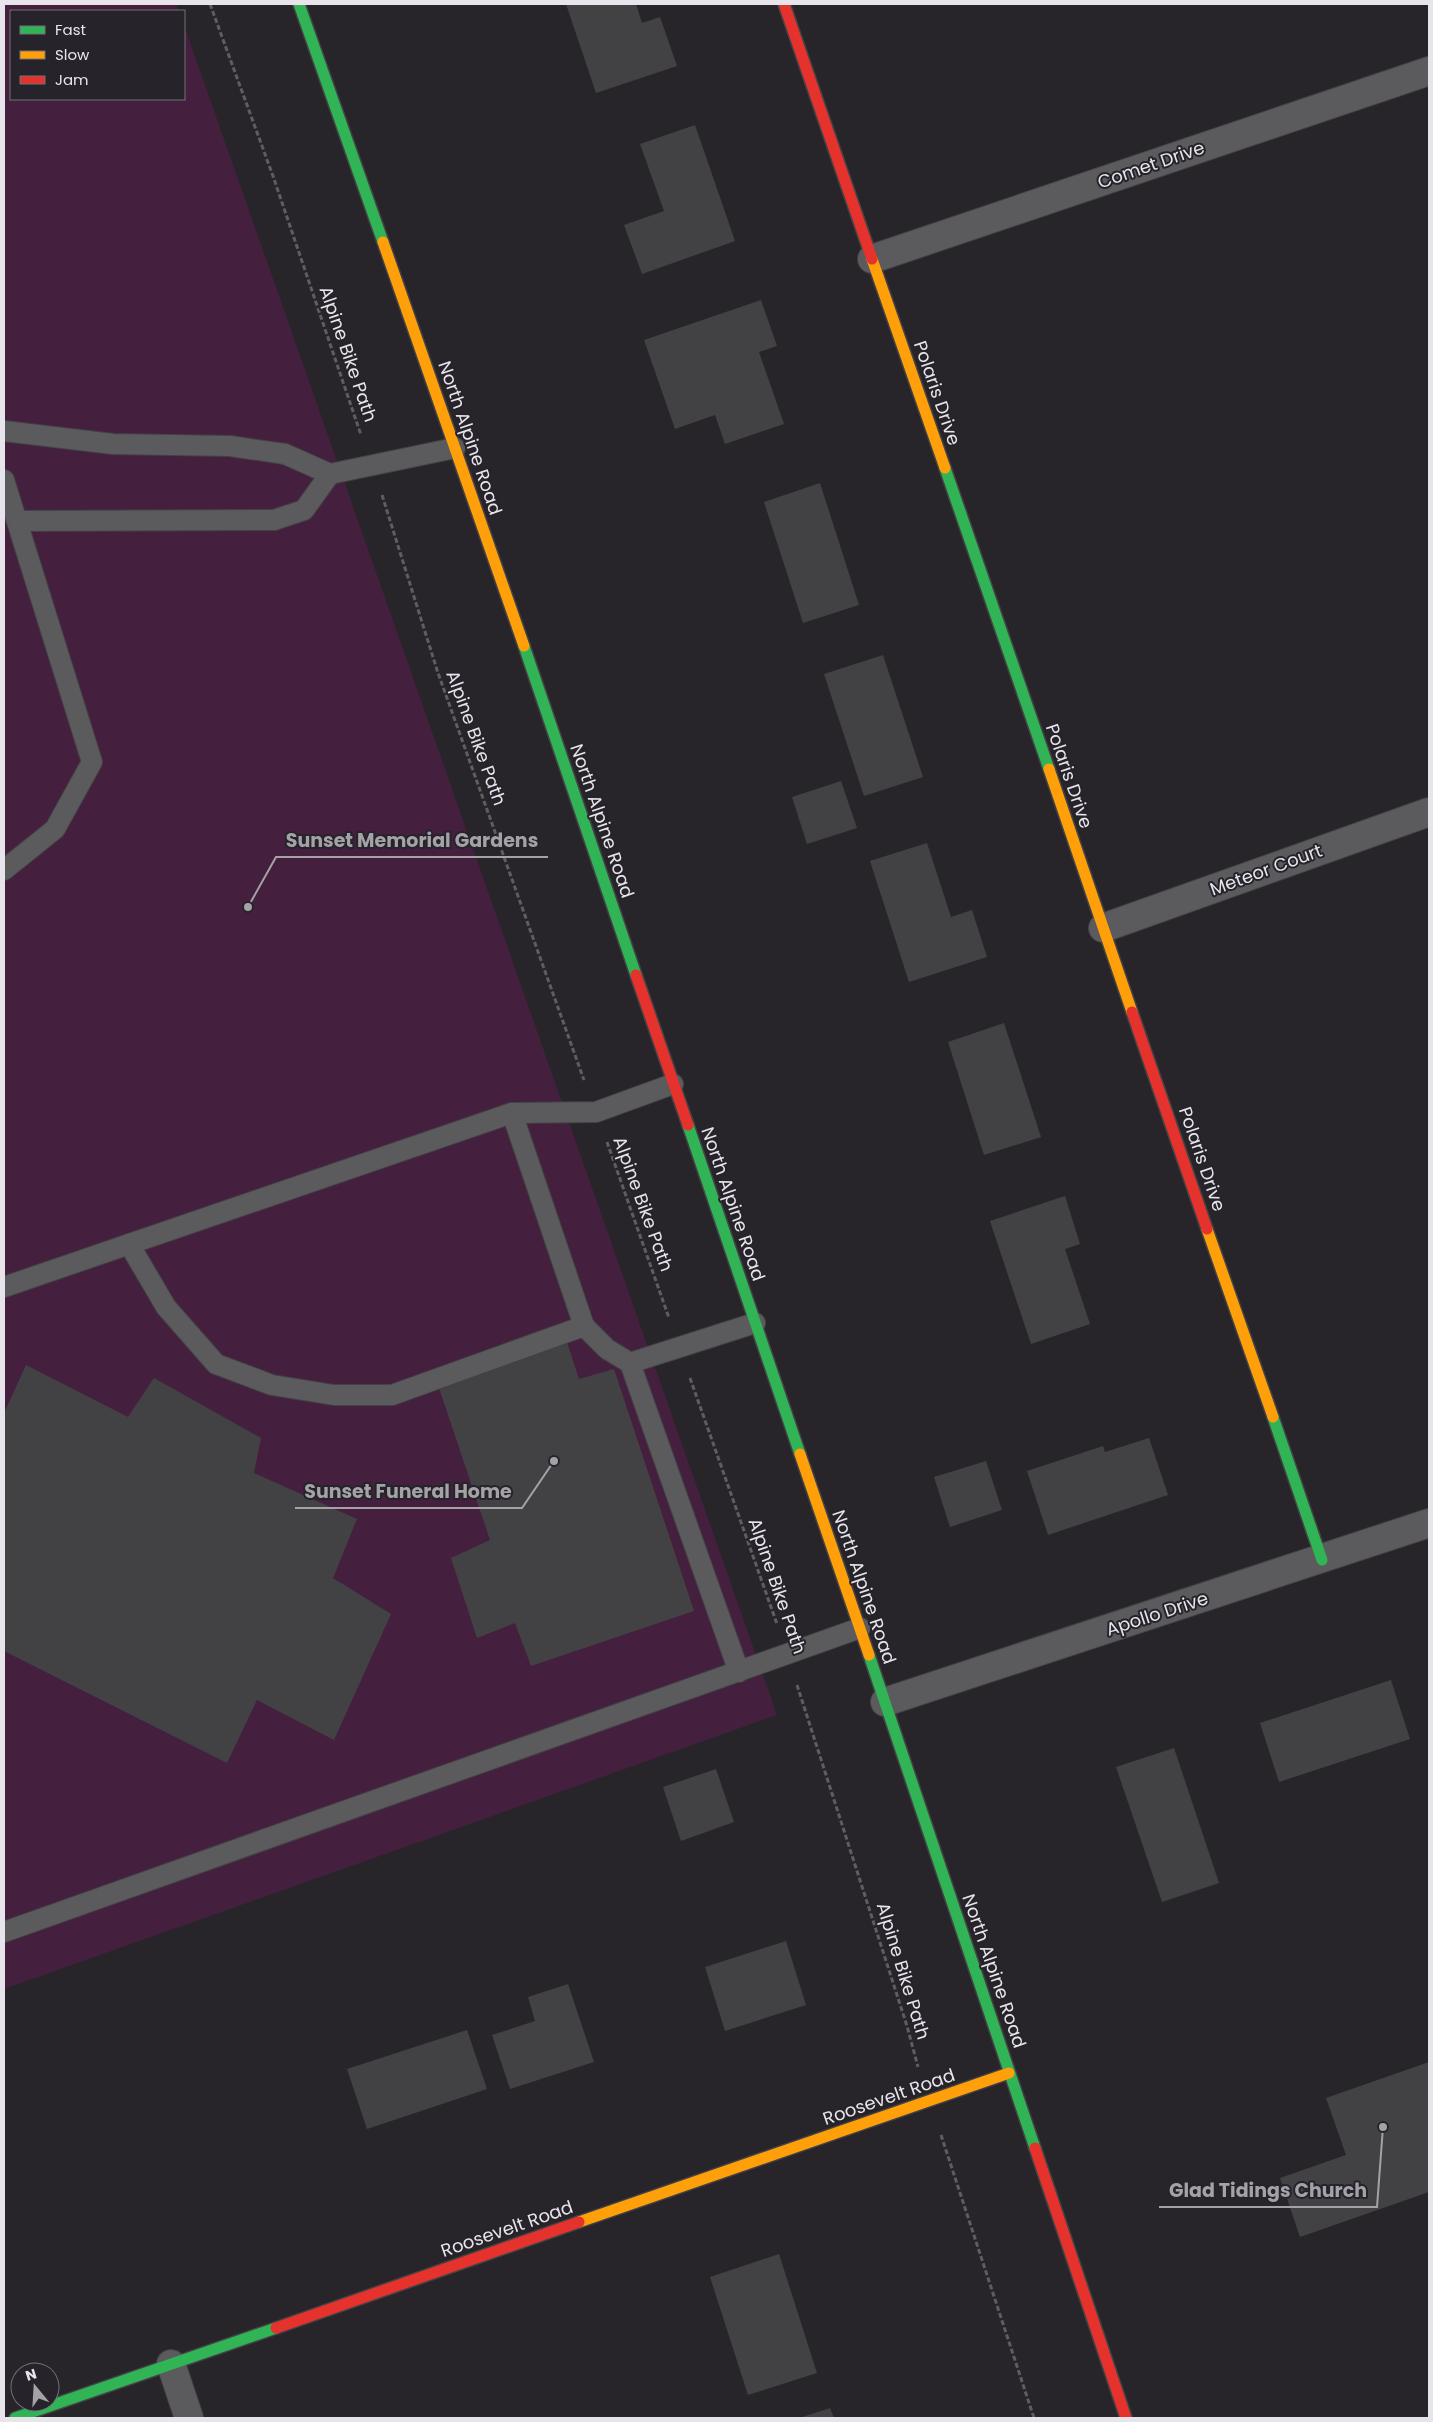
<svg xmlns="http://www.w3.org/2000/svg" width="1433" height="2422" font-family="Poppins,sans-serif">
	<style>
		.green { fill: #44203e }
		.building { fill: #424245 }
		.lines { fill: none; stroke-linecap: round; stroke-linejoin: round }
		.lane-casing { stroke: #434245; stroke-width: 22 }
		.street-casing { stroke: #434245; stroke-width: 30 }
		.fast-casing { stroke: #434245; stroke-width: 14 }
		.slow-casing { stroke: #434245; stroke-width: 14 }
		.jam-casing { stroke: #434245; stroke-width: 14 }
		.path { stroke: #5e5e60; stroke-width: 3; stroke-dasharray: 5 2.5; stroke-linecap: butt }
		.lane { stroke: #5b5a5d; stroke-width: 20 }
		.street { stroke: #5b5a5d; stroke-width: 28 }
		.fast { stroke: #30b455; stroke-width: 11 }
		.slow { stroke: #ff9f0a; stroke-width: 11 }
		.jam { stroke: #e5322d; stroke-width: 11 }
		.labels { text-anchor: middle; stroke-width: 4; stroke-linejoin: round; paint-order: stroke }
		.street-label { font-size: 18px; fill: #e7e5eb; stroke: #26232b }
		.leader { fill: none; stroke: #a4a2a7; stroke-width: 2 }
		.callout-dot { fill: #a4a2a7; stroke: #26232b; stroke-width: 2 }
		.callout-label { font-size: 19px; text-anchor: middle; font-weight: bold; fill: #a4a2a7; stroke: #26232b; stroke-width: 4; stroke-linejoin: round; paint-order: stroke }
	</style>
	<rect width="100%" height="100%" fill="#272529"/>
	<path class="green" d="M4 4H176L179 11H11V99H184V25L777 1715 4 1989Z"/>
	<g class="building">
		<path d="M566 4H636L642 23 660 17 677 66 596 93Z"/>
		<path d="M695 125 735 241 642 274 624 225 664 211 640 144Z"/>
		<path d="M761 300 777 346 759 352 784 424 725 444 715 415 675 429 644 340Z"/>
		<path d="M820 483 859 605 803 623 764 502Z"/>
		<path d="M883 655 923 777 864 796 824 674Z"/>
		<path d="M841 781 857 828 807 844 792 797Z"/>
		<path d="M927 843 951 917 972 910 987 957 909 982 870 861Z"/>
		<path d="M1004 1023 1041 1137 984 1155 948 1042Z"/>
		<path d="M1065 1196 1080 1244 1065 1249 1090 1324 1031 1344 990 1221Z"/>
		<path d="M566 1339 579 1379 614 1369 694 1611 531 1666 515 1623 477 1638 451 1558 490 1540 437 1382Z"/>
		<path d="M26 1365 128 1417 154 1378 261 1438 254 1473 357 1519 333 1578 391 1614 334 1740 257 1700 227 1763 4 1651V1413Z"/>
		<path d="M1149 1438 1168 1495 1048 1535 1027 1471 1103 1446 1105 1452Z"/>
		<path d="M986 1461 1002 1510 950 1527 934 1477Z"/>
		<path d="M1391 1680 1410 1739 1279 1782 1260 1723Z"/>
		<path d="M1174 1748 1219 1883 1162 1902 1116 1767Z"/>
		<path d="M716 1769 734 1822 681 1841 663 1787Z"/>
		<path d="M786 1941 806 2005 725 2031 705 1967Z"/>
		<path d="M568 1984 594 2062 510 2089 492 2035 535 2021 528 1997Z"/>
		<path d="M467 2030 487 2089 367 2129 347 2069Z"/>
		<path d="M1429 2062V2192L1300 2237 1280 2178 1346 2155 1326 2098Z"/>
		<path d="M779 2254 817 2373 748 2395 710 2277Z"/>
		<path d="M830 2408 834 2418H799Z"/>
	</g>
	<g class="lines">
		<defs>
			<g id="lane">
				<path d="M4 431 113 444 230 446 285 454 330 474 455 448"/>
				<path d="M4 480 92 762 55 829 4 870"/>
				<path d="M18 521 274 520 304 510 330 474"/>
				<path d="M129 1244 166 1307 216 1364 272 1385 334 1395H392L584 1326 512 1113"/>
				<path d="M4 1287 512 1113 596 1112 673 1084"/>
				<path d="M584 1326 607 1349 630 1363 739 1672"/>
				<path d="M630 1363 755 1323"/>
				<path d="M4 1932 860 1628"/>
			</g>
			<g id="street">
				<path d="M872 259 1429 71"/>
				<path d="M1103 928 1429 812"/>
				<path d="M885 1702 1429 1523"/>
				<path d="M171 2364 189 2418"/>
			</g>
			<g id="fast">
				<path d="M299 4 383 242"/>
				<path d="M945 468 1049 769"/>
				<path d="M524 646 636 975"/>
				<path d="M688 1125 800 1454"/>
				<path d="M1273 1417 1322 1560"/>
				<path d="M869 1655 1035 2148"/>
				<path d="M15 2418 276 2328"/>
			</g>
			<g id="slow">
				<path d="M383 242 524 646"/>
				<path d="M872 259 945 468"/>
				<path d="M1049 769 1132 1012"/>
				<path d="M1207 1229 1273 1417"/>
				<path d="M800 1454 869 1655"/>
				<path d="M579 2222 1009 2073"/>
			</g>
			<g id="jam">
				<path d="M784 4 872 259"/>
				<path d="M636 975 688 1125"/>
				<path d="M1132 1012 1207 1229"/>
				<path d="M1035 2148 1126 2418"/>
				<path d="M276 2328 579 2222"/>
			</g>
		</defs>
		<use href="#lane" class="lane-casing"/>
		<use href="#street" class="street-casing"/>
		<use href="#fast" class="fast-casing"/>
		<use href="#slow" class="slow-casing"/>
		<use href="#jam" class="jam-casing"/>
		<g class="path">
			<path d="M210 4 273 176 361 435"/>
			<path d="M382 495 438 673 584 1080"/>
			<path d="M607 1142 669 1318"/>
			<path d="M690 1378 777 1624"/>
			<path d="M797 1685 907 2026 918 2067"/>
			<path d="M941 2135 1034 2418"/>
		</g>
		<use href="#lane" class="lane"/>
		<use href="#street" class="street"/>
		<use href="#fast" class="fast"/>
		<use href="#slow" class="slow"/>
		<use href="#jam" class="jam"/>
	</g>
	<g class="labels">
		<g class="street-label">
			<text transform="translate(1151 165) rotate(-19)" y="6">Comet Drive</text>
			<text transform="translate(348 354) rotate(71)" y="6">Alpine Bike Path</text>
			<text transform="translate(937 393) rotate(71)" y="6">Polaris Drive</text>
			<text transform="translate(470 438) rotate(71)" y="6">North Alpine Road</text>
			<text transform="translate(476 738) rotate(70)" y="6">Alpine Bike Path</text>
			<text transform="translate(1069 776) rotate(71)" y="6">Polaris Drive</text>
			<text transform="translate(602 821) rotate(71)" y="6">North Alpine Road</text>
			<text transform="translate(1266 870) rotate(-20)" y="6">Meteor Court</text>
			<text transform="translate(1202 1159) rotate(71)" y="6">Polaris Drive</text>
			<text transform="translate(643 1204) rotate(70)" y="6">Alpine Bike Path</text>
			<text transform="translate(733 1204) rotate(71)" y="6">North Alpine Road</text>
			<text transform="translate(777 1586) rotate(71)" y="6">Alpine Bike Path</text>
			<text transform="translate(864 1587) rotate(71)" y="6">North Alpine Road</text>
			<text transform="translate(1157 1614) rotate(-18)" y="6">Apollo Drive</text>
			<text transform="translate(903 1971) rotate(73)" y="6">Alpine Bike Path</text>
			<text transform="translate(994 1971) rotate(71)" y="6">North Alpine Road</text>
			<text transform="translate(889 2097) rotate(-19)" y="6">Roosevelt Road</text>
			<text transform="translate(507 2229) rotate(-19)" y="6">Roosevelt Road</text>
		</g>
	</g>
	<path class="leader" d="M248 907L276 857H548M554 1461L522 1508H295M1383 2127L1377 2207H1159"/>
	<g class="callout-dot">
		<circle cx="248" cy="907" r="5"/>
		<circle cx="554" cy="1461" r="5"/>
		<circle cx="1383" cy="2127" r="5"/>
	</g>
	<g class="callout-label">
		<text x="412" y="847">Sunset Memorial Gardens</text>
		<text x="408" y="1498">Sunset Funeral Home</text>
		<text x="1268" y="2197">Glad Tidings Church</text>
	</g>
	<rect width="1433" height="2422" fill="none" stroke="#e7e5eb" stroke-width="10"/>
	<rect x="10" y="10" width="175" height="90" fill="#26232b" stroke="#737178"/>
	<rect x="20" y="26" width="25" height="8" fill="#30b455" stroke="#737178"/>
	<text x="55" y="35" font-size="15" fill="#e7e5eb">Fast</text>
	<rect x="20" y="51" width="25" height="8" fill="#ff9f0a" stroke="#737178"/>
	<text x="55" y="60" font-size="15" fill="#e7e5eb">Slow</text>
	<rect x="20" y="76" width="25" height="8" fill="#e5322d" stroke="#737178"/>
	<text x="55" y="85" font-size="15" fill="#e7e5eb">Jam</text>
	<g transform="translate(35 2387) rotate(342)"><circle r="24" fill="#26232b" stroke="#737178"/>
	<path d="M0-4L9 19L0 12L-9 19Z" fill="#a4a2a7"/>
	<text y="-8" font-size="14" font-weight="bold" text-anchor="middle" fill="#e7e5eb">N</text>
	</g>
</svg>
